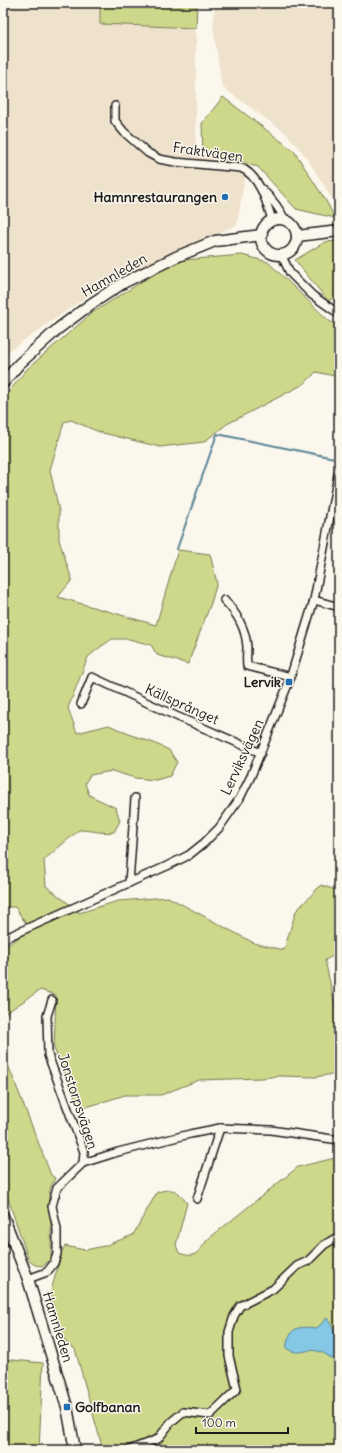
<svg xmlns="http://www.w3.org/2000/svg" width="342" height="1453" font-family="Delius,sans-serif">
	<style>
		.built { fill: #efe2cd }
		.green { fill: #cdd88b; stroke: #747a54 }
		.water { fill: #84c8e5; stroke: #5a8395 }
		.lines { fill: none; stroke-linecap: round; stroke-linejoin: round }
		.stream { stroke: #5a8395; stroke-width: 2 }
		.minor-casing { stroke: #1c1c1c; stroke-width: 10 }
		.secondary-casing { stroke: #1c1c1c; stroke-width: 13 }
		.minor { stroke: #fbf7ec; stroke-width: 7 }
		.secondary { stroke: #fbf7ec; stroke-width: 10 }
		.poi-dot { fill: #1f6fb2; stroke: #fbf7ec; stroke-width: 1.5 }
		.labels { text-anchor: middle; stroke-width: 3; stroke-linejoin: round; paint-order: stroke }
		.street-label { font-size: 14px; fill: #1c1c1c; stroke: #fbf7ec }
		.poi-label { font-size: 14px; font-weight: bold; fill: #1c1c1c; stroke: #fbf7ec; text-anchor: end }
	</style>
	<rect width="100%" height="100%" fill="#fbf7ec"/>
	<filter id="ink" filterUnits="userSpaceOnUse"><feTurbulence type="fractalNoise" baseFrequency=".025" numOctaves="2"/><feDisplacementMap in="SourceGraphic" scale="8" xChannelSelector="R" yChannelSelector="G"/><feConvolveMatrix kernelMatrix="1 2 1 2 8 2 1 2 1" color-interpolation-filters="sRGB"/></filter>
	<g filter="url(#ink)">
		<g class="built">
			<path d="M3 3H100V24L196 28V153L247 164 237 225 108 282 3 355Z"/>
			<path d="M215 3H339V210L307 158 287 134 222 87 213 26Z"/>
		</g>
		<g class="green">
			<path d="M100 3H197L196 28 100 24Z"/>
			<path d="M223 97 294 151 326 201 335 218 296 209 258 167 203 152 202 123Z"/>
			<path d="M339 241V295L328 301 295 260 325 242Z"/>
			<path d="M242 255 268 262 328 320 339 327V377L316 372 304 384 227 424 204 442 160 447 99 432 71 420 64 422 50 470 59 511V540L72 580 58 597 156 625 178 550 210 554 217 583 211 603 188 664 157 655 151 645 129 639H112L99 648 88 657 68 708 77 733 109 725 131 735 154 743 169 750 177 762 170 776 156 780 135 778 112 771 90 775 85 783 89 795 116 808 120 821 114 832C101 834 93 830 79 830L44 860 46 886 77 910 79 913 118 901 168 897 254 943 284 950 296 911 321 885 339 891V953L325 960 339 1024V1073L315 1077 279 1076 262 1078 199 1080 161 1095H125L80 1109 54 1049 56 995 40 990 3 1015V948L30 930 15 907H3V399L27 369 92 313 154 274 184 260Z"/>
			<path d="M3 1052 51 1175 55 1178 50 1189 48 1207 51 1219V1259L43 1266 35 1265 29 1261 3 1184Z"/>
			<path d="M339 1157V1450H103L75 1349 66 1343 59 1329 53 1305 51 1291 62 1251 65 1246 85 1250 104 1246 133 1235 157 1192C175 1188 176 1189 187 1203L176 1245 179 1253C195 1259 198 1253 207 1240L298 1167Z"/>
			<path d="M3 1359 43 1363 39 1450H3Z"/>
		</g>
		<path class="water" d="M327 1318C334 1329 342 1345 337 1358L332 1359C327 1355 323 1352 317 1351 305 1348 299 1357 286 1348 290 1327 296 1326 317 1328Z"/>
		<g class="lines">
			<path class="stream" d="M177 549 217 434 339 459"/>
			<defs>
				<g id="minor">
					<path d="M115 106V121L124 132 148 153 159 159 175 162 241 168C259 175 267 203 272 220"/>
					<path d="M262 189C271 198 279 207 285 220"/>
					<path d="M281 254 290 273 312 295 339 314"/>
					<path d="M224 600C236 612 246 629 247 647 247 653 246 659 247 666L291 677"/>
					<path d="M314 600 339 607"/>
					<path d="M81 704 92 677 176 716 261 753"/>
					<path d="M129 883 135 798"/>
					<path d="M3 939 167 866 189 855 204 843 219 828 240 798 251 776 289 682 314 600 339 470"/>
					<path d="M338 971 339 970"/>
					<path d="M83 1163 118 1152 190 1134 220 1128 271 1130 339 1140"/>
					<path d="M197 1199 220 1128"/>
					<path d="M28 1279 47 1272 54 1263 57 1254V1229L52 1206 57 1188 83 1163 84 1152 48 1055 47 1016 52 1000"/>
					<path d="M129 1450 158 1439 171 1422 183 1412 210 1415 237 1389 229 1356V1332L234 1316 240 1306 273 1289 297 1266 308 1261 324 1245 339 1236"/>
				</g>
				<g id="secondary">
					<circle cx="279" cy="237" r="18"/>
					<path d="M297 236 339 231"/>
					<path d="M3 383 19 364 59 328 91 304 123 283 176 257 215 241 262 235"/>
					<path d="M3 1216 28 1279 67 1407 75 1450"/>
				</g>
			</defs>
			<use href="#minor" class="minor-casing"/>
			<use href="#secondary" class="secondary-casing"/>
			<use href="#minor" class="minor"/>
			<use href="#secondary" class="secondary"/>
		</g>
	</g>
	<g class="poi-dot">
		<circle cx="225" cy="197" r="4"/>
		<rect x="285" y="678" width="8" height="8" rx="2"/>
		<rect x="63" y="1403" width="8" height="8" rx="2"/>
	</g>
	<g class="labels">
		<g class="street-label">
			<text transform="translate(208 152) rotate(8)" y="5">Fraktvägen</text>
			<text transform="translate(114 275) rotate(-30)" y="5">Hamnleden</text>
			<text transform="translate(182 704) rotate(24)" y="5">Källsprånget</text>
			<text transform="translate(242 757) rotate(-65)" y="5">Lerviksvägen</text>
			<text transform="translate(78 1101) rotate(72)" y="5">Jonstorpsvägen</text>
			<text transform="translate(58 1327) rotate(73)" y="5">Hamnleden</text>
		</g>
		<g class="poi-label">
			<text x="217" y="202">Hamnrestaurangen</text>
			<text x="281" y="687">Lervik</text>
			<text x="75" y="1412" text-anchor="start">Golfbanan</text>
		</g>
	</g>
	<rect width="342" height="1453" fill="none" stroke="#fbf7ec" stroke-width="16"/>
	<rect x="8" y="8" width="326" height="1437" fill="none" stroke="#1c1c1c" stroke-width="1.5" filter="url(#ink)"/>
	<path d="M196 1427v6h92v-6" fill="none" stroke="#1c1c1c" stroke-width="2"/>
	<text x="202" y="1427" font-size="12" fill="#1c1c1c" stroke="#fbf7ec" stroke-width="3" paint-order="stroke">100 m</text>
</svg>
